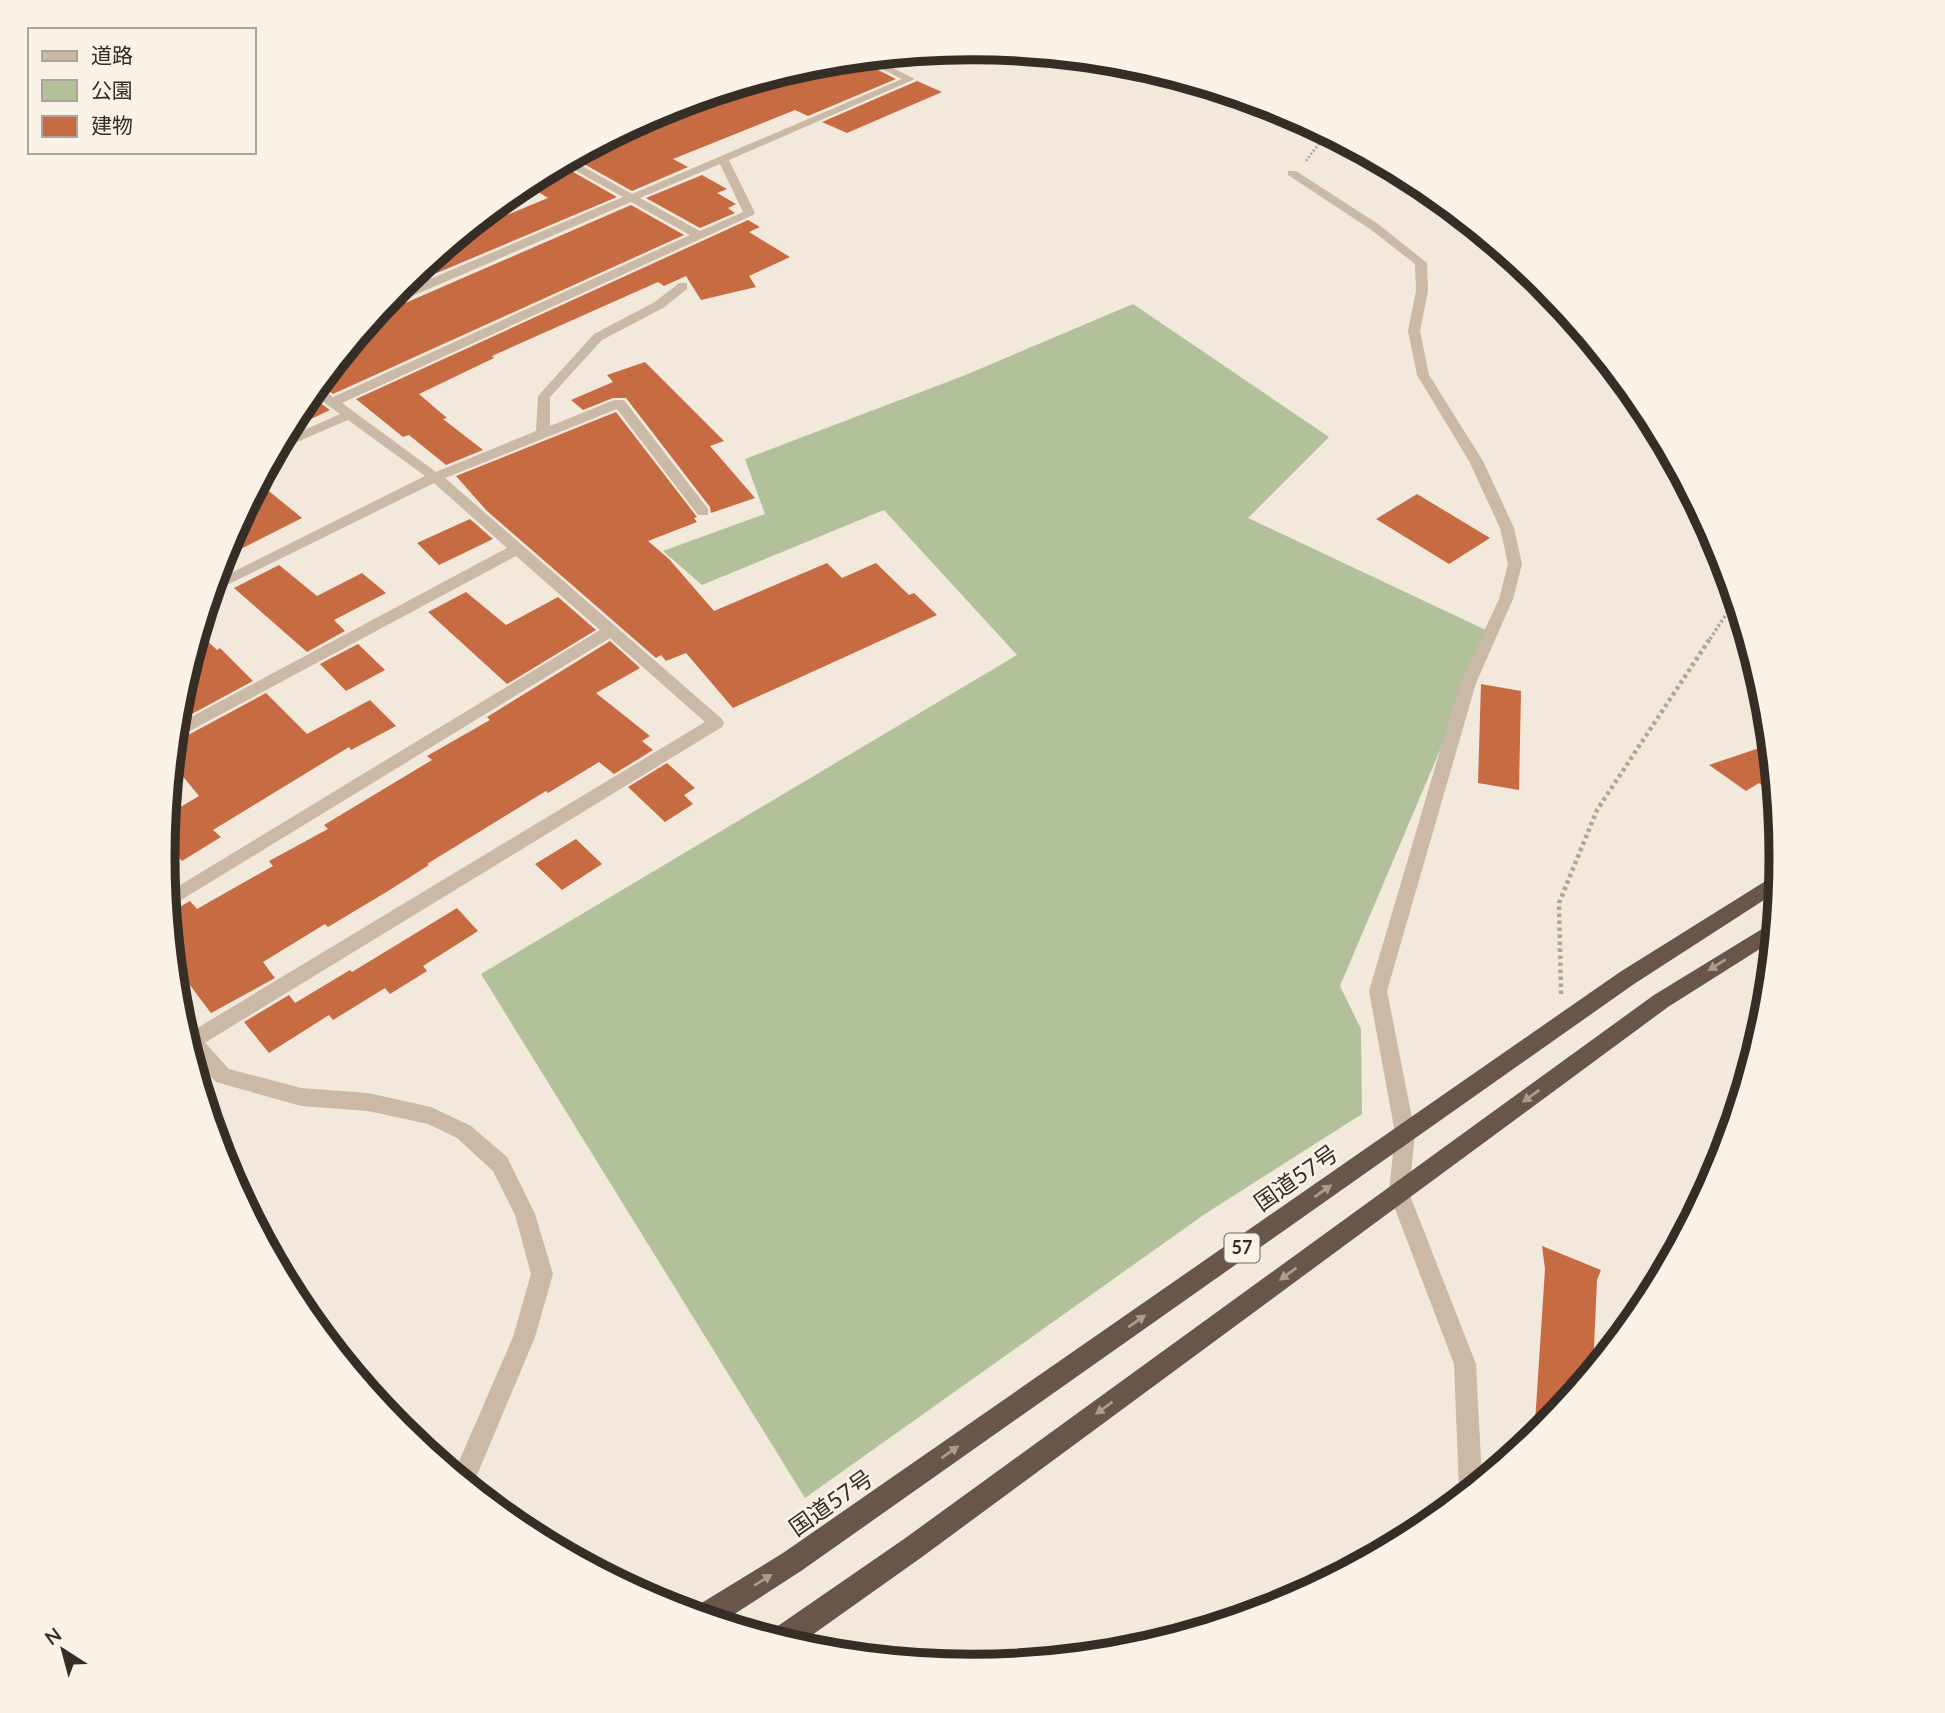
<svg xmlns="http://www.w3.org/2000/svg" width="1945" height="1713" font-family="Lato,'Noto Sans JP',sans-serif">
	<style>
		.green { fill: #b2c19a }
		.building { fill: #c76b43 }
		.lines { fill: none; stroke-linecap: round; stroke-linejoin: round }
		.path-far2 { stroke: #b6a391; stroke-width: 2.5; stroke-dasharray: 2 2; stroke-linecap: butt }
		.path-far1 { stroke: #b6a391; stroke-width: 3.5; stroke-dasharray: 2.5 2.5; stroke-linecap: butt }
		.path { stroke: #b6a391; stroke-width: 4.5; stroke-dasharray: 3.5 3.5; stroke-linecap: butt }
		.service { fill: #cab9a6; fill-rule: evenodd }
		.minor { fill: #cab9a6; fill-rule: evenodd }
		.tertiary { fill: #cab9a6; fill-rule: evenodd }
		.trunk { fill: #68564b; fill-rule: evenodd }
		.oneway { fill: #aa9c91 }
		.labels { text-anchor: middle; stroke-width: 5; stroke-linejoin: round; paint-order: stroke }
		.shield { fill: #faf2e7; stroke: #716861; stroke-width: 2 }
		.shield-label { font-size: 18px; font-weight: bold; fill: #362d27 }
		.near-street-label { font-size: 23px; fill: #362d27; stroke: #faf2e7 }
		.rim { fill: none; stroke: #362d27; stroke-width: 9 }
	</style>
	<rect width="100%" height="100%" fill="#f2e8db"/>
	<path class="green" d="M1133 304 1329 437 1248 518 1490 632 1340 986 1361 1029 1362 1114 1205 1214 805 1498 481 974 1017 655 884 510 702 585 663 551 765 514 745 459 963 376Z"/>
	<g class="building">
		<path d="M846 60 864 68 870 66 896 79 808 116 795 110 673 159 688 167 632 191 575 159 678 119 673 116 793 69 815 63Z"/>
		<path d="M917 81 942 92 847 133 822 122Z"/>
		<path d="M561 165 617 197 437 273 425 264 465 232 548 198 524 183Z"/>
		<path d="M702 175 727 189 717 193 736 204 728 208 735 213 700 228 646 198Z"/>
		<path d="M631 205 684 235 333 394 319 384 373 317Z"/>
		<path d="M748 220 760 227 749 232 790 257 749 276 756 287 701 300 686 276 664 286 658 282 492 356 494 358 419 394 447 418 443 419 483 450 446 465 409 435 403 437 356 399Z"/>
		<path d="M645 362 724 441 710 446 755 498 711 513 710 507 626 398H613L583 410 571 400 613 382 607 375Z"/>
		<path d="M309 395 330 410 288 430 300 407Z"/>
		<path d="M616 412 697 517 694 518 697 522 648 541 669 559 714 611 827 563 842 578 876 563 909 595 914 593 937 615 733 708 686 653 666 661 661 655 656 658 487 511 456 476Z"/>
		<path d="M259 483 302 518 221 559 225 546Z"/>
		<path d="M1417 494 1490 538 1449 564 1376 519Z"/>
		<path d="M470 519 493 539 439 565 417 543Z"/>
		<path d="M279 565 317 596 362 573 386 593 334 620 345 631 307 652 234 588Z"/>
		<path d="M466 592 506 625 558 597 596 630 507 684 428 612Z"/>
		<path d="M199 633 217 650 220 648 253 681 177 722 179 698Z"/>
		<path d="M610 641 640 668 596 693 650 736 642 741 653 750 614 774 599 762 548 793 546 791 427 864 429 865 388 891 328 927 325 924 263 962 275 978 211 1013 174 964 169 913 190 901 197 909 273 866 269 861 328 829 324 825 432 760 427 756 490 720 487 717Z"/>
		<path d="M358 644 385 670 346 691 320 664Z"/>
		<path d="M1481 684 1521 691 1519 790 1478 783Z"/>
		<path d="M266 693 307 734 370 700 396 726 351 750 349 747 213 830 221 837 182 861 165 843 167 815 199 796 172 763 175 742Z"/>
		<path d="M1771 744 1776 796 1759 783 1746 791 1709 765Z"/>
		<path d="M667 763 695 788 684 795 693 804 665 822 628 787Z"/>
		<path d="M576 839 602 864 562 890 535 864Z"/>
		<path d="M457 908 478 931 423 966 427 971 390 994 385 988 333 1020 329 1015 269 1053 244 1022 289 995 295 1003 350 970 352 972Z"/>
		<path d="M1542 1246 1601 1270 1597 1280 1593 1370 1544 1429 1534 1438 1545 1269Z"/>
	</g>
	<g class="lines">
		<path class="path-far2" d="M1306 161 1327 133"/>
		<path class="path-far1" d="M1710 639 1736 599"/>
		<path class="path" d="M1561 994 1559 903 1597 810 1711 637"/>
		<path class="service" d="M1288 171H1296L1378 224 1427 263 1428 291 1420 331 1429 375 1483 461 1514 528 1522 564 1513 599 1476 683 1387 991 1415 1133 1412 1139 1405 1142 1398 1139 1395 1133 1369 991 1460 683 1499 599 1508 564 1500 528 1469 461 1417 375 1408 331 1416 291 1415 264 1370 229 1288 175Z"/>
		<g class="minor">
			<path d="M871 57 915 79 729 160 755 213 753 215 342 403 436 472 536 431 538 396 594 334 655 302 679 283H687V289L663 308 602 340 550 397V426L614 400H624L708 509V515H698L617 409 445 478 722 719 724 723 722 727 198 1047 189 1049 182 1026 194 1030 705 722 610 638 168 908 167 893 600 630 516 556 175 739 176 725 507 548 434 483 211 593 215 581 425 476 348 420 276 451 282 440 340 414 311 393 317 386 333 397 690 235 631 202 389 306H382L390 296 623 197 562 163 570 159 632 194 902 79 860 58ZM720 164 743 212 700 231 640 198Z"/>
			<path d="M695 99V102L647 121H640L663 109Z"/>
			<path d="M1405 1124 1412 1127 1415 1133 1409 1193 1476 1364 1482 1480 1462 1496 1459 1489 1454 1364 1389 1193 1395 1133 1398 1127Z"/>
		</g>
		<path class="tertiary" d="M191 1033 198 1035 229 1069 301 1088 368 1093 431 1107 471 1126 507 1157 535 1214 553 1274 535 1337 472 1487 454 1473 513 1337 531 1274 515 1215 493 1171 457 1138 428 1124 368 1111 301 1106 216 1082 191 1054 185 1035Z"/>
		<g class="trunk">
			<path d="M1780 872 1778 891 1634 984 801 1571 722 1622 693 1613 695 1607 783 1553 1620 972Z"/>
			<path d="M1775 921 1774 940 1668 1007 922 1557 798 1645 770 1637 772 1630 904 1539 1654 995Z"/>
		</g>
	</g>
	<defs><path id="oneway-solid" d="M-6-.8H1V-3.2L6.5 0L1 3.2V.8H-6Z" transform="scale(1.75)"/></defs>
	<g class="oneway">
		<use href="#oneway-solid" transform="translate(1717 965) rotate(148)"/>
		<use href="#oneway-solid" transform="translate(1531 1096) rotate(144)"/>
		<use href="#oneway-solid" transform="translate(1323 1191) rotate(-35)"/>
		<use href="#oneway-solid" transform="translate(1288 1274) rotate(144)"/>
		<use href="#oneway-solid" transform="translate(1137 1321) rotate(-35)"/>
		<use href="#oneway-solid" transform="translate(1104 1408) rotate(144)"/>
		<use href="#oneway-solid" transform="translate(950 1452) rotate(-35)"/>
		<use href="#oneway-solid" transform="translate(763 1580) rotate(-32)"/>
	</g>
	<g class="labels">
		<rect class="shield" x="1224.5" y="1233.5" width="35" height="29" rx="5"/>
		<g class="shield-label">
			<text x="1242" y="1254">57</text>
		</g>
		<g class="near-street-label">
			<text transform="translate(1296 1178) rotate(-35)" y="8">国道57号</text>
			<text transform="translate(831 1503) rotate(-35)" y="8">国道57号</text>
		</g>
	</g>
	<path d="M0 0H1945V1713H0ZM175 857a797 797 0 1 1 1594 0a797 797 0 1 1-1594 0Z" fill="#faf2e7" fill-rule="evenodd"/>
	<path class="rim" d="M175 857a797 797 0 1 1 1594 0a797 797 0 1 1-1594 0Z"/>
	<rect x="28" y="28" width="228" height="126" fill="#faf2e7" stroke="#aca39a" stroke-width="2"/>
	<rect x="42" y="51" width="35" height="10" fill="#cab9a6" stroke="#aca39a" stroke-width="2"/>
	<text x="91" y="63" font-size="21" fill="#362d27">道路</text>
	<rect x="42" y="80" width="35" height="21" fill="#b2c19a" stroke="#aca39a" stroke-width="2"/>
	<text x="91" y="98" font-size="21" fill="#362d27">公園</text>
	<rect x="42" y="116" width="35" height="21" fill="#c76b43" stroke="#aca39a" stroke-width="2"/>
	<text x="91" y="133" font-size="21" fill="#362d27">建物</text>
	<g transform="translate(63 1650) rotate(324)" stroke="#faf2e7" stroke-width="5" paint-order="stroke">
	<path d="M0-5L12 26L0 18L-12 26Z" fill="#362d27"/>
	<text y="-10" font-size="19" font-weight="bold" text-anchor="middle" fill="#362d27">N</text>
	</g>
</svg>
